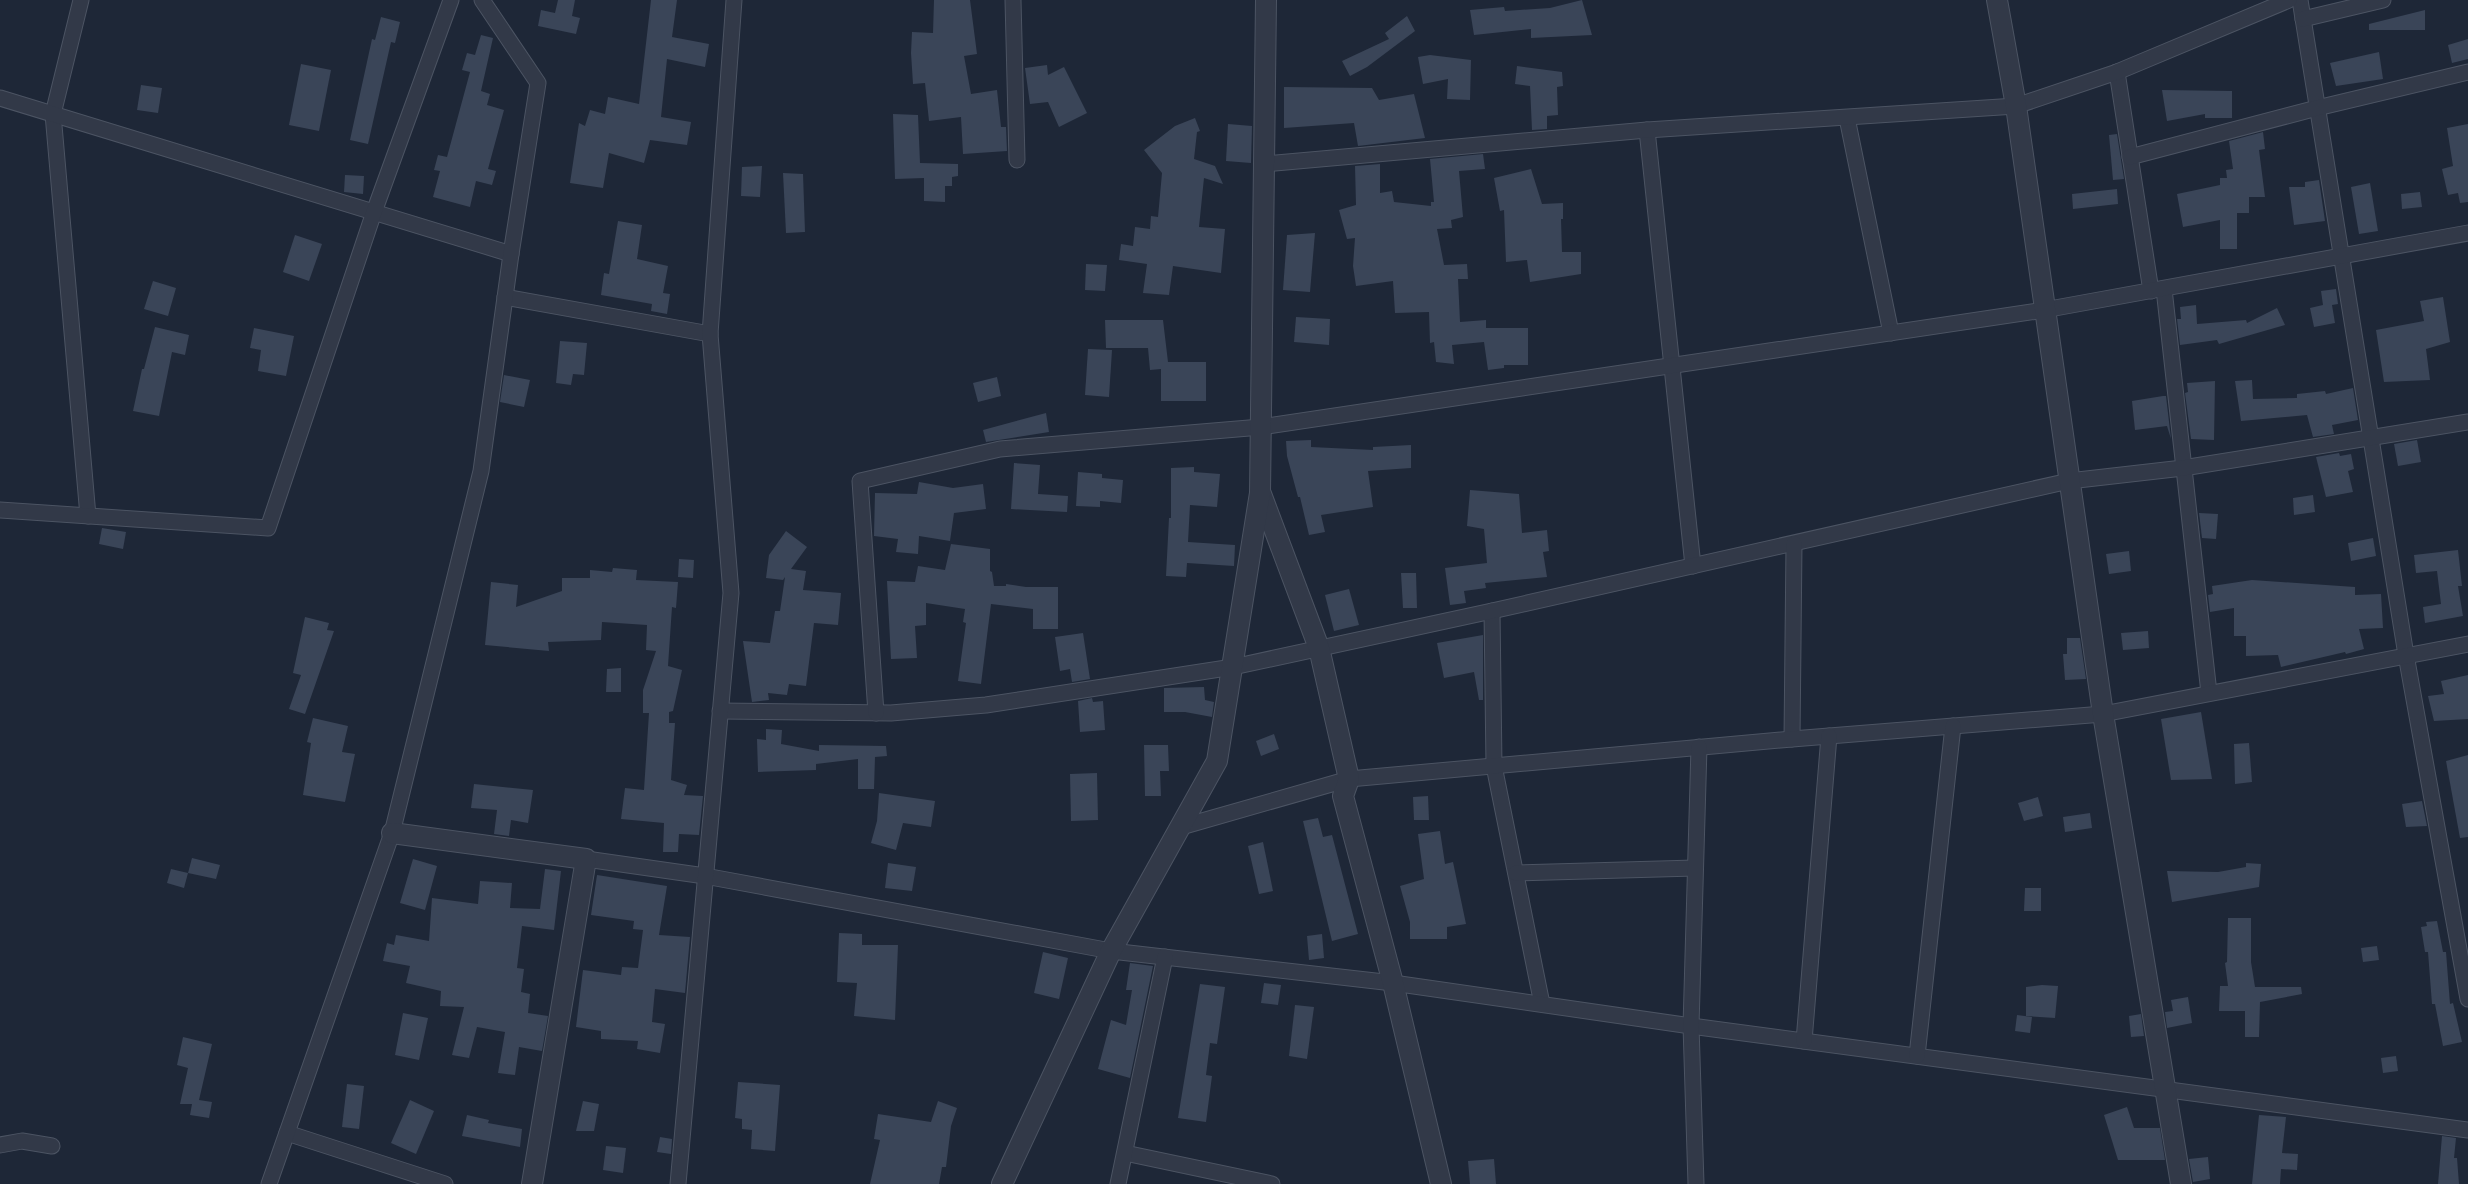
<svg xmlns="http://www.w3.org/2000/svg" width="2468" height="1184" font-family="Poppins,sans-serif">
	<style>
		.building { fill: #3a4558 }
		.lines { fill: none; stroke-linecap: round; stroke-linejoin: round }
		.minor-casing { stroke: #4c5463; stroke-width: 17 }
		.tertiary-casing { stroke: #4c5463; stroke-width: 22 }
		.minor { stroke: #323948; stroke-width: 15 }
		.tertiary { stroke: #323948; stroke-width: 20 }
	</style>
	<rect width="100%" height="100%" fill="#1e2737"/>
	<g class="building">
		<path d="M558 0H575L572 16 580 18 576 34 538 26 541 10 555 13Z"/>
		<path d="M651 0H677L672 37 709 44 705 67 667 59 661 117 691 122 687 145 650 140 644 163 609 153 603 188 570 183 579 123 585 126 590 110 605 114 608 97 639 104Z"/>
		<path d="M934 0H970L977 54 964 56 971 94 997 90 1001 127H1006L1007 151 963 154 961 117 929 121 925 83 913 84 911 53 912 32 933 33Z"/>
		<path d="M1582 0 1592 35 1531 38V29L1474 35 1470 10 1504 7 1505 11 1550 8Z"/>
		<path d="M2425 10V30H2369V24Z"/>
		<path d="M1407 16 1415 31 1367 67 1350 76 1342 61 1389 39 1385 33Z"/>
		<path d="M381 17 400 22 395 43 391 42 368 144 350 140 372 39 375 40Z"/>
		<path d="M481 35 493 38 481 91 490 94 487 105 504 110 488 169 496 171 492 185 476 181 470 207 433 197 440 171 434 170 438 155 447 157 470 72 462 70 467 53 475 55Z"/>
		<path d="M2468 39V59L2452 63 2448 45Z"/>
		<path d="M2379 52 2383 79 2336 86 2330 63Z"/>
		<path d="M1430 55 1471 60 1470 100 1447 99 1448 79 1423 84 1418 57Z"/>
		<path d="M301 64 331 70 319 131 289 125Z"/>
		<path d="M1047 65 1048 75 1064 67 1087 113 1059 127 1048 102 1030 104 1025 68Z"/>
		<path d="M1517 66 1562 72 1563 86 1557 87 1558 115 1547 116V129L1532 130 1530 86 1515 84Z"/>
		<path d="M141 85 162 88 158 113 137 110Z"/>
		<path d="M1284 87 1372 88 1379 100 1414 94 1425 138 1358 146 1354 123 1284 128Z"/>
		<path d="M2162 90 2232 91V118H2205V114L2167 121Z"/>
		<path d="M893 114 918 115 920 163 958 164V176L952 177V186H945V202L924 201V178L895 179Z"/>
		<path d="M1195 118 1200 131 1197 132 1194 159 1215 166 1223 184 1204 178 1199 227 1225 229 1221 273 1173 266 1169 295 1143 293 1147 264 1119 260 1121 244 1133 246 1135 227 1150 229 1151 216 1158 217 1162 173 1144 150 1175 126Z"/>
		<path d="M1228 124 1252 126 1251 163 1226 161Z"/>
		<path d="M2468 124V202L2460 203 2458 193 2448 195 2442 169 2453 166 2447 128Z"/>
		<path d="M2263 132 2265 149 2259 150 2265 197H2249V213H2237V249H2220V220L2183 227 2177 194 2220 185V178H2227L2226 170 2233 169 2229 141Z"/>
		<path d="M2117 134 2124 179 2113 180 2109 135Z"/>
		<path d="M1483 154 1485 169 1459 171 1463 217 1451 220 1452 228 1437 229 1444 265 1467 264 1468 279H1458L1460 322 1486 320V328H1528V365H1504V368L1488 370 1484 342 1452 345 1454 364 1436 362 1434 342 1430 343 1429 312 1395 313 1393 281 1356 286 1353 266 1355 238 1347 239 1339 210 1356 205 1355 166 1380 164V193L1392 191 1394 202 1431 206V202H1434L1430 159Z"/>
		<path d="M762 166 760 197 741 196 742 167Z"/>
		<path d="M1531 169 1542 204 1563 203V219H1561L1562 252H1581V274L1530 282 1527 260 1506 262 1504 210 1500 211 1494 178Z"/>
		<path d="M783 173 803 174 805 232 786 233Z"/>
		<path d="M345 175 364 176 363 194 344 192Z"/>
		<path d="M2319 180 2325 221 2294 225 2289 187H2305V182Z"/>
		<path d="M2370 183 2378 231 2359 234 2351 187Z"/>
		<path d="M2117 189 2118 204 2073 209 2072 194Z"/>
		<path d="M2420 192 2422 207 2402 209 2401 194Z"/>
		<path d="M618 221 642 225 637 259 668 266 663 293 670 294 667 314 651 311 652 304 601 295 604 273 609 274Z"/>
		<path d="M1315 233 1310 292 1283 290 1287 235Z"/>
		<path d="M295 235 322 244 309 281 283 272Z"/>
		<path d="M1086 264 1107 265 1105 291 1085 290Z"/>
		<path d="M153 281 176 288 168 316 144 309Z"/>
		<path d="M2336 289 2338 304 2332 305 2335 323 2314 327 2310 308 2323 305 2321 291Z"/>
		<path d="M2443 297 2450 342 2426 349 2430 380 2384 382 2376 330 2424 321 2420 301Z"/>
		<path d="M2196 305 2197 324 2246 320 2247 323 2277 308 2285 325 2219 344 2217 340 2180 345 2177 319H2181L2180 307Z"/>
		<path d="M1296 317 1330 319 1329 345 1294 342Z"/>
		<path d="M1105 320H1163L1168 362H1206V401H1161V369L1150 370 1148 348H1106Z"/>
		<path d="M155 327 189 335 185 355 172 352 159 416 133 411 142 369H144Z"/>
		<path d="M254 328 294 336 286 376 258 371 261 350 250 348Z"/>
		<path d="M560 341 587 343 584 375 573 374 571 385 556 383Z"/>
		<path d="M1088 349 1112 350 1109 397 1085 395Z"/>
		<path d="M504 375 530 380 524 407 500 402Z"/>
		<path d="M997 377 1001 396 978 402 973 383Z"/>
		<path d="M2252 380 2253 399 2297 398V394L2325 391 2326 394 2353 388 2358 420 2332 425 2334 434 2313 437 2307 415 2241 421 2235 381Z"/>
		<path d="M2215 381 2214 440 2191 439 2185 393 2188 392 2187 383Z"/>
		<path d="M2163 396H2166L2171 439 2167 426 2135 430 2132 401Z"/>
		<path d="M1046 413 1049 432 986 442 983 430Z"/>
		<path d="M1311 440V447L1373 450V447L1411 445V468L1368 471 1373 507 1321 515 1325 532 1309 535 1300 497H1298L1287 456 1286 441Z"/>
		<path d="M2417 440 2421 462 2398 466 2394 444Z"/>
		<path d="M2339 453 2340 456 2351 454 2354 469 2348 471 2353 492 2326 497 2316 457Z"/>
		<path d="M1014 463 1040 465 1038 494 1068 496 1067 512 1011 509Z"/>
		<path d="M1194 467V472L1220 474 1217 507 1190 505 1188 542 1235 545 1234 566 1187 563 1186 577 1166 576 1169 518H1171V468Z"/>
		<path d="M1078 472 1102 474V478L1123 480 1121 503 1100 501V507L1076 506Z"/>
		<path d="M919 482 953 488 983 484 986 509 954 513 950 541 919 536 918 554 896 552 898 539 874 536 875 493 917 494Z"/>
		<path d="M1470 490 1519 494 1522 533 1547 530 1549 551 1543 552 1547 577 1485 583 1486 588 1464 591 1466 603 1450 605 1445 568 1487 563 1484 529 1467 526Z"/>
		<path d="M2313 495 2315 512 2294 515 2293 498Z"/>
		<path d="M2199 513 2218 514 2216 539 2202 538Z"/>
		<path d="M102 528 126 532 123 549 99 544Z"/>
		<path d="M786 531 807 547 791 569 806 571 803 590 841 593 838 625 814 623 806 686 789 684 787 695 768 693 769 700 752 702 743 641 770 643 775 611H780L785 577 783 580 766 578 769 555Z"/>
		<path d="M2373 538 2376 556 2351 561 2348 543Z"/>
		<path d="M951 544 990 549V571L992 572 994 586H1006V584L1026 587H1058V629H1033V609L991 604 981 684 958 681 966 623 963 622 965 609 926 603V625L915 626 917 658 891 659 887 581 915 582 918 566 945 570Z"/>
		<path d="M2458 550 2462 586H2458L2463 616 2425 623 2423 607 2441 604 2437 571 2416 573 2414 555Z"/>
		<path d="M2129 551 2131 571 2109 574 2106 554Z"/>
		<path d="M679 559 694 560 693 578 678 577Z"/>
		<path d="M613 568 637 570 636 580 678 582 676 608 672 607 668 666 682 670 673 711 669 712V723H675L671 780 687 785 684 795 703 796 699 835 679 834 678 852H663L664 823 621 819 625 788 644 790 649 713H643V690L656 651 646 650 647 625 602 622 601 640 548 642 549 651 485 645 491 582 518 585 516 607 562 591V578H590V570L612 572Z"/>
		<path d="M1401 573H1416L1417 608H1403Z"/>
		<path d="M2252 580 2355 587V595L2381 594 2383 628 2359 629 2364 649 2346 654 2345 652 2281 667 2278 655 2246 656V636H2234V608L2210 612 2208 595 2213 594 2212 586Z"/>
		<path d="M1349 589 1359 625 1334 631 1325 595Z"/>
		<path d="M305 617 329 623 327 630 334 631 305 714 289 709 301 675 293 673Z"/>
		<path d="M2148 631 2149 648 2123 650 2121 633Z"/>
		<path d="M1083 633 1090 679 1072 682 1070 669 1060 671 1055 637Z"/>
		<path d="M1483 635V700H1479L1474 672 1444 678 1437 643Z"/>
		<path d="M2067 638H2080L2086 679 2065 680 2063 654H2067Z"/>
		<path d="M621 668V692H606L607 669Z"/>
		<path d="M2468 675V719L2434 721 2428 696 2444 694 2441 681Z"/>
		<path d="M1204 687 1205 700 1214 702 1212 717 1185 712H1164V688Z"/>
		<path d="M1092 698 1093 702 1103 701 1105 730 1080 732 1078 701Z"/>
		<path d="M2201 712 2212 779 2171 780 2161 719Z"/>
		<path d="M313 718 348 726 342 752 355 754 345 802 303 795 311 743 307 742Z"/>
		<path d="M766 729 782 730 781 744 819 751V745L886 746 887 756 875 757 874 789H858V759L816 764V770L758 772 757 739 766 740Z"/>
		<path d="M1274 734 1279 749 1261 756 1256 741Z"/>
		<path d="M2249 743 2252 782 2235 784 2234 744Z"/>
		<path d="M1144 745H1168L1169 771H1160L1161 796H1145Z"/>
		<path d="M2468 755V837L2460 838 2446 761Z"/>
		<path d="M1097 773 1098 820 1071 821 1070 774Z"/>
		<path d="M474 784 533 790 528 823 511 820 509 836 494 834 497 810 471 808Z"/>
		<path d="M879 793 935 801 931 827 903 823 896 850 871 843 877 821Z"/>
		<path d="M1428 796 1429 820H1414L1413 797Z"/>
		<path d="M2038 797 2043 816 2024 821 2018 803Z"/>
		<path d="M2422 801 2427 826 2406 827 2402 804Z"/>
		<path d="M2090 813 2092 828 2065 832 2063 817Z"/>
		<path d="M1318 818 1323 837 1332 835 1358 934 1332 941 1303 821Z"/>
		<path d="M1440 831 1445 864 1453 862 1466 924 1447 927V939H1410V922L1400 886 1424 879 1418 834Z"/>
		<path d="M1263 842 1273 891 1259 894 1248 846Z"/>
		<path d="M192 858 220 865 216 879 188 873Z"/>
		<path d="M413 859 437 866 425 910 400 903Z"/>
		<path d="M888 863 916 867 912 891 885 888Z"/>
		<path d="M2246 863 2261 864 2259 887 2172 902 2167 871 2218 872 2246 867Z"/>
		<path d="M171 869 188 873 184 888 167 883Z"/>
		<path d="M545 869 561 871 554 930 522 926 517 968 524 969 521 992 530 994 528 1013 548 1016 542 1051 519 1047 515 1075 498 1073 505 1032 477 1027 469 1058 452 1055 464 1007 440 1006 441 991 406 983 410 966 383 961 387 943 394 945 396 935 429 941 432 898 478 904 480 881 512 883 510 908 540 909Z"/>
		<path d="M597 875 667 886 659 935 690 937 685 993 655 989 652 1022 665 1024 660 1053 637 1049 638 1041 601 1039V1031L576 1027 583 970 621 975 622 967 638 968 643 930 633 929 634 921 591 915Z"/>
		<path d="M2025 888H2041V911H2024Z"/>
		<path d="M2228 918H2251V962L2255 987H2301L2302 994 2260 1002 2259 1037H2245V1011H2219L2220 986H2228L2225 963 2227 962Z"/>
		<path d="M2437 921 2443 952H2446L2450 1004 2453 1003 2462 1042 2443 1046 2435 1004H2432L2428 952H2425L2421 927 2427 926 2426 922Z"/>
		<path d="M839 933 862 934V945H898L895 1020 854 1016 857 983 837 982Z"/>
		<path d="M1322 934 1324 958 1309 960 1307 936Z"/>
		<path d="M2377 946 2379 960 2363 962 2361 948Z"/>
		<path d="M1043 952 1068 958 1059 999 1034 993Z"/>
		<path d="M1130 963 1153 966 1130 1078 1098 1069 1111 1020 1126 1025 1132 990H1126Z"/>
		<path d="M1264 983 1281 985 1278 1005 1261 1003Z"/>
		<path d="M1200 984 1225 987 1217 1044 1210 1043 1206 1075 1212 1076 1206 1122 1178 1118Z"/>
		<path d="M2042 985 2058 986 2055 1018 2026 1016V987Z"/>
		<path d="M2188 997 2192 1023 2167 1028 2165 1012 2173 1011 2171 1000Z"/>
		<path d="M1295 1005 1314 1007 1307 1059 1289 1056Z"/>
		<path d="M403 1013 428 1018 419 1060 395 1055Z"/>
		<path d="M2141 1014 2144 1036 2131 1037 2129 1016Z"/>
		<path d="M2017 1015 2032 1017 2030 1033 2015 1031Z"/>
		<path d="M183 1037 212 1044 199 1100 212 1102 209 1118 190 1115 192 1104H180L188 1068 177 1065Z"/>
		<path d="M2396 1056 2398 1071 2383 1073 2381 1058Z"/>
		<path d="M738 1082 780 1085 775 1151 751 1149 752 1130 742 1129V1119L735 1118Z"/>
		<path d="M347 1084 364 1086 359 1129 342 1127Z"/>
		<path d="M410 1100 434 1111 416 1154 391 1143Z"/>
		<path d="M583 1101 599 1104 594 1131H576Z"/>
		<path d="M938 1101 957 1108 951 1126 946 1167H942L939 1184H870L880 1140 874 1139 878 1114 931 1122Z"/>
		<path d="M2127 1107 2134 1128H2160L2165 1160H2118L2104 1115Z"/>
		<path d="M467 1115 489 1120 488 1123 522 1129 520 1147 462 1136Z"/>
		<path d="M2259 1115 2286 1117 2282 1153 2298 1154 2297 1170 2281 1169 2280 1184H2252Z"/>
		<path d="M2442 1136 2456 1138 2454 1158H2457L2459 1184H2438Z"/>
		<path d="M660 1137 672 1139 671 1154 657 1152Z"/>
		<path d="M606 1146 626 1148 623 1173 603 1170Z"/>
		<path d="M2208 1157 2210 1179 2193 1182 2189 1159Z"/>
		<path d="M1494 1159 1496 1184H1470L1468 1161Z"/>
	</g>
	<g class="lines">
		<defs>
			<g id="minor">
				<path d="M81 0 53 114 88 516"/>
				<path d="M1013 0 1017 160"/>
				<path d="M2300 0 2406 655 2468 999"/>
				<path d="M2303 19 2383 0"/>
				<path d="M2117 72 2151 291"/>
				<path d="M0 98 511 254"/>
				<path d="M1847 118 1891 333"/>
				<path d="M1647 130 1693 566"/>
				<path d="M2130 157 2317 108 2468 72"/>
				<path d="M1265 164 1647 130 2016 106 2117 72 2289 0"/>
				<path d="M2164 289 2209 693"/>
				<path d="M505 297 710 334"/>
				<path d="M0 510 268 528 374 212 451 0"/>
				<path d="M1492 611 1494 766 1542 1004"/>
				<path d="M720 711 891 713 986 705 1233 667 1492 611 2069 481 2183 468 2468 422"/>
				<path d="M876 713 860 481 1000 449 1261 427 2044 310 2468 233"/>
				<path d="M1792 739 1794 544"/>
				<path d="M1181 827 1349 779 1792 739 2103 714 2468 644"/>
				<path d="M586 859 705 876 1111 951 1393 983 1691 1026 2468 1130"/>
				<path d="M1516 873 1695 868"/>
				<path d="M1804 1041 1829 736"/>
				<path d="M1917 1056 1953 726"/>
				<path d="M287 1133 445 1184"/>
				<path d="M0 1145 22 1141 52 1146"/>
				<path d="M1125 1153 1272 1184"/>
				<path d="M269 1184 392 833 481 471 511 254 538 83 482 0"/>
				<path d="M678 1184 731 593 710 334 734 0"/>
				<path d="M1118 1184 1165 957"/>
				<path d="M1696 1184 1691 1026 1699 747"/>
			</g>
			<g id="tertiary">
				<path d="M1997 0 2016 106 2103 714 2181 1184"/>
				<path d="M1261 494 1319 648 1349 779 1343 796 1393 983 1441 1184"/>
				<path d="M392 833 586 859 532 1184"/>
				<path d="M1002 1184 1111 951 1217 761 1260 493 1266 0"/>
			</g>
		</defs>
		<use href="#minor" class="minor-casing"/>
		<use href="#tertiary" class="tertiary-casing"/>
		<use href="#minor" class="minor"/>
		<use href="#tertiary" class="tertiary"/>
	</g>
</svg>
